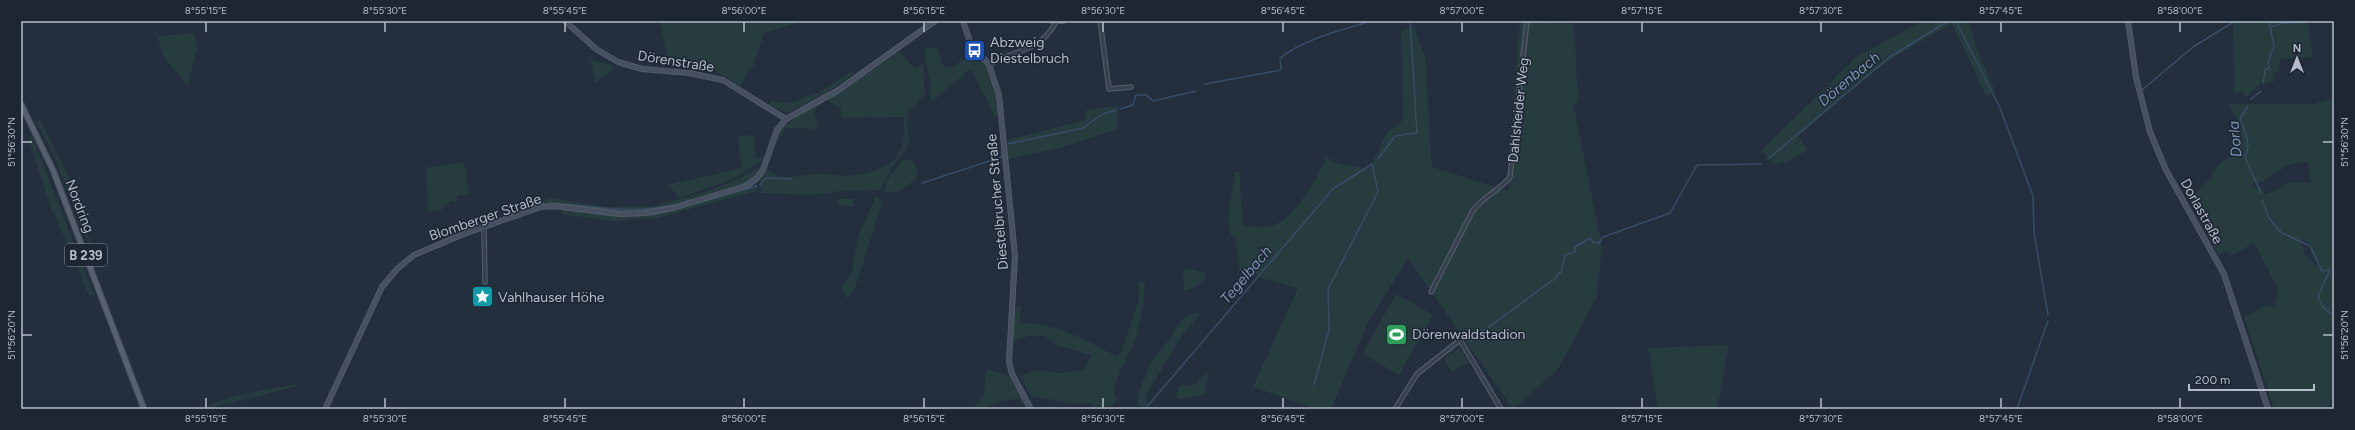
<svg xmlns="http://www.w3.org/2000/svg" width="2355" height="430" font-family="Figtree,sans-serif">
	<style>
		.green { fill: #263c3f; fill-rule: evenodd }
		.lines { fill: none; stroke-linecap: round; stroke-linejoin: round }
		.stream { stroke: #394c67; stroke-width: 1.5 }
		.street-casing { stroke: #565f6c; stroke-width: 5.5 }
		.secondary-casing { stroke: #565f6c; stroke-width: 6 }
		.primary-casing { stroke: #414a57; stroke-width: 7 }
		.street { stroke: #38414e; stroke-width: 3.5 }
		.secondary { stroke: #465061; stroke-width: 4.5 }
		.primary { stroke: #56606e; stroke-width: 5 }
		.ticks { fill: none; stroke: #b4bcc9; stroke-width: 1.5 }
		.labels { text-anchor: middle; stroke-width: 3; stroke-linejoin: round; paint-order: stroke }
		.shield { fill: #1d2633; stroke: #878f9c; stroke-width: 1 }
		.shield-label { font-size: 13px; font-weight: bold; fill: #b4bcc9 }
		.poi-label { font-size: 14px; fill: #b4bcc9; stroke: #1d2633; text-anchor: start }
		.street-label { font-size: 14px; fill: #b4bcc9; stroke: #1d2633 }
		.water-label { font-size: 15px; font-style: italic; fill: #7c92b1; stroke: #1d2633 }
		.neatline { fill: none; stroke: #b4bcc9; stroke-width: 1.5 }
		.ticks-label { font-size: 10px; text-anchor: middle; fill: #b4bcc9 }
	</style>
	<rect width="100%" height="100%" fill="#242f3e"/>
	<g class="green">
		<path d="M659 21H803L764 33 752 69 748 72 740 86 711 68 669 64Z"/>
		<path d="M1520 21 1574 23 1578 101 1574 106 1602 246 1597 297 1558 369 1513 409 1408 258 1367 324 1331 409H1317L1253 387 1298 288 1240 272 1235 237 1231 236 1228 217 1235 172H1240L1242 221 1246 226C1255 226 1269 228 1277 224 1296 214 1318 178 1326 157L1339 164 1370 169 1386 134 1403 120 1401 33 1413 25 1425 56 1432 167 1508 191 1520 106 1514 97Z"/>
		<path d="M1922 21H1969L1978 52 1995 91 1986 96 1952 23 1890 60 1854 86 1798 137 1808 150 1786 162 1776 164 1761 151 1855 58Z"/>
		<path d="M2229 21H2308L2313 57 2280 59 2279 71 2273 73 2274 81 2263 85 2264 80 2246 97 2242 91 2234 94 2233 23Z"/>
		<path d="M195 33 197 47 188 86 162 55 158 36Z"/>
		<path d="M938 47 943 66 954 67 973 50C994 74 994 82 999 114L995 116 971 69 930 103V83L924 49Z"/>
		<path d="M899 51 915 69 923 62 925 96 909 111 907 117 909 142 906 150 891 169 881 190 840 191 814 195 761 193 760 180 766 169C786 184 799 173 821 174 833 174 844 177 855 175 893 170 908 155 903 117L841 118V109L827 100Z"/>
		<path d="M590 59 613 66V69L596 83Z"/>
		<path d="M854 70 855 73 823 95 787 113 769 104 770 101 790 103 818 93Z"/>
		<path d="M2334 98V397L2329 402 2330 406 2324 409H2274L2244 317 2267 305 2274 308 2278 289 2254 243 2231 256 2226 251 2219 256 2189 200 2212 177V171L2236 151V118L2230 107 2231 104H2314ZM2308 162 2311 183 2293 182 2281 185V188L2265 194 2262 188 2254 187 2252 184C2256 183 2262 183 2264 181 2278 171 2290 161 2308 162ZM2301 240 2307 242 2312 247 2311 254 2319 261 2321 265H2316L2305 255Z"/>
		<path d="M821 103H823L814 110 818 129 786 128 775 144C780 122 803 113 821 103Z"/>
		<path d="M1117 106 1119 129 1056 149 1008 159V140L1085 120 1086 110Z"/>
		<path d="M40 120 79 197 91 249 51 149 36 122Z"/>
		<path d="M754 135 756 158 763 157 761 162 732 179 680 198 668 185 742 168 737 136Z"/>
		<path d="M32 136 94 294 89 296 73 255 51 208 28 138Z"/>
		<path d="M911 159 917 169V177C909 185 896 197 884 191L887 181 902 160Z"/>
		<path d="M464 162 469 194 457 196V202L451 201 441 210 429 211 425 168Z"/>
		<path d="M763 165 754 178 744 185 670 207 642 211 616 212 561 204 545 205 502 218 506 212 552 198 605 207 654 206 709 191 742 177Z"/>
		<path d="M757 181V191L656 218 611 221 562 214 561 210H552L553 208 654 214 749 186Z"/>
		<path d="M876 196 882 202 855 289 847 298 840 288 852 272 858 237Z"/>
		<path d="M839 199H854V207L838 205Z"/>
		<path d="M1186 268 1204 272 1206 278 1196 287 1184 291 1183 271Z"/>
		<path d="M1145 282C1144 302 1141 321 1135 340 1130 356 1108 384 1117 400L1112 406 1095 407 1091 403H1070L1031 396 1020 376 1035 370 1061 373 1084 370 1091 355 1056 345 1045 336H1030L1012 340 1015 308 1020 305 1021 323C1056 323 1086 340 1116 356L1121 353 1139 299V283Z"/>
		<path d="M1396 294 1433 315 1399 375 1362 354Z"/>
		<path d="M1203 311 1183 334 1145 396 1149 409 1138 405V394L1153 358 1171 338 1177 325 1186 316Z"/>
		<path d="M1729 345 1717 409H1658L1648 348Z"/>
		<path d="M1459 348 1469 362 1452 372 1444 359Z"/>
		<path d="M988 369 1009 376 1028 409H1026L1019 399 1001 401 981 409H974L984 395 985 374Z"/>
		<path d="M1207 372 1209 374 1205 394 1182 399 1176 398 1179 386 1196 384Z"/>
		<path d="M296 384 297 386C272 393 248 399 223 404 216 406 212 409 205 409 227 393 269 390 296 384Z"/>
	</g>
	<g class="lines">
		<g class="stream">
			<path d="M1956 21 2000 108 2033 196 2034 232 2048 315"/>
			<path d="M2271 27 2283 23 2307 22"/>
			<path d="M2263 83 2265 70 2269 68 2268 61 2274 46 2269 21"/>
			<path d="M1205 84 1281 70 1280 58C1306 38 1340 31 1371 21"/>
			<path d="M2142 90 2193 47 2235 21"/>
			<path d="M2251 99 2261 91"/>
			<path d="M2248 106 2240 119C2245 131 2252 145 2245 157L2261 193"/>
			<path d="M1120 109 1133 105 1136 95H1146L1153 101 1196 91"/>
			<path d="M1008 144 1083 128 1103 114 1116 110"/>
			<path d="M1378 159 1395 136 1417 133 1410 21"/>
			<path d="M1768 159 1890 57 1948 21"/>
			<path d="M922 183 1002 157V147"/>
			<path d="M760 185 766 178 791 179"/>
			<path d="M739 186 750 181"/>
			<path d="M2262 200 2269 218 2274 225 2282 233 2310 246 2322 271 2330 270 2318 296 2323 307 2334 316"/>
			<path d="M687 201 693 200"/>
			<path d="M549 203C600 206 630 216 683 203"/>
			<path d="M687 206 757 186"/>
			<path d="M552 208 557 209"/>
			<path d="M560 209 583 212"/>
			<path d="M677 209 683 207"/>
			<path d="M586 212 614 216"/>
			<path d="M504 216 544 203"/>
			<path d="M618 216 652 215 672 210"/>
			<path d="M488 228 494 226"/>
			<path d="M450 242 482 230"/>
			<path d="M1470 341 1557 277 1558 273H1561L1565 255 1575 252V247L1590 238 1593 242 1599 243 1603 237 1670 213 1697 165 1761 164"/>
			<path d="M1145 409 1333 189 1372 164 1378 192 1328 289 1329 330 1314 385"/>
			<path d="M2017 409 2048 321"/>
		</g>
		<defs>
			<g id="street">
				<path d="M1100 21 1109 89 1131 87"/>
				<path d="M989 65C1016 49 1040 52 1056 22"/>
				<path d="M484 227 485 282"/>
				<path d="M1431 292 1472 212C1482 197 1499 191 1510 177L1527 21"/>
				<path d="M1395 409 1417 374 1460 340 1501 409"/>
			</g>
			<g id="secondary">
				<path d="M565 21 596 49 618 62 642 69 689 73 723 80 786 119"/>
				<path d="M963 21 970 42 989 65 999 95 1015 256 1009 362 1012 374 1031 409"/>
				<path d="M1052 21H1063"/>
				<path d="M2128 21 2136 77 2150 132 2166 170 2224 274 2268 409"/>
				<path d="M325 409 382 287 397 269 414 255 468 232 541 207 556 206 621 214 644 213 673 208 746 186 757 178 763 170 777 130 786 119 837 91 935 21"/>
			</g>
			<path id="primary" d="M21 104 53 170 144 409"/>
		</defs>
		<use href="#street" class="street-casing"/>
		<use href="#secondary" class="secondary-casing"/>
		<use href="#primary" class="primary-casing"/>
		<use href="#street" class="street"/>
		<use href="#secondary" class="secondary"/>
		<use href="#primary" class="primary"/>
	</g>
	<path class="ticks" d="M206 22V32M385 22V32M565 22V32M744 22V32M924 22V32M1103 22V32M1283 22V32M1462 22V32M1642 22V32M1821 22V32M2001 22V32M2180 22V32M22 142H32M2323 142H2333M22 335H32M2323 335H2333M206 398V408M385 398V408M565 398V408M744 398V408M924 398V408M1103 398V408M1283 398V408M1462 398V408M1642 398V408M1821 398V408M2001 398V408M2180 398V408"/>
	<defs>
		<symbol id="bus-square" viewBox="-11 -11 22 22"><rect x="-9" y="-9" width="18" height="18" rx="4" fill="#1a4fb4" stroke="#1d2633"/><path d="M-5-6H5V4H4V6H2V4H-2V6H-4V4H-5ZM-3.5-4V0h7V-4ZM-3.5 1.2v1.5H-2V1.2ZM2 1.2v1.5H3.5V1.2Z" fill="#fff"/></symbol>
		<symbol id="sight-square" viewBox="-11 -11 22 22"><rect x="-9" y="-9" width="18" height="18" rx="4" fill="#0f9aa8" stroke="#1d2633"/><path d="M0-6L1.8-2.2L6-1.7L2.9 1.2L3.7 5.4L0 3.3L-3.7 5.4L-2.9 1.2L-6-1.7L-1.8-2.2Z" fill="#fff"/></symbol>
		<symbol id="stadium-square" viewBox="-11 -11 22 22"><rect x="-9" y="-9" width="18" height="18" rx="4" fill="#2e9e5b" stroke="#1d2633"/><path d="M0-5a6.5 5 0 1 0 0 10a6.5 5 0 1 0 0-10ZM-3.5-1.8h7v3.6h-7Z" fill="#fff"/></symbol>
	</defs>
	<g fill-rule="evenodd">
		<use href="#bus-square" x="962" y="38" width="25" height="25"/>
		<use href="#sight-square" x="470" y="284" width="25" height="25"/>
		<use href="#stadium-square" x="1384" y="322" width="25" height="25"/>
	</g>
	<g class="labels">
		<rect class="shield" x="65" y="244" width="42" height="22" rx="3"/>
		<g class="shield-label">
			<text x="86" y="260">B 239</text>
		</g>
		<g class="poi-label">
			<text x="990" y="47">Abzweig<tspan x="990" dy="16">Diestelbruch</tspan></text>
			<text x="498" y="302">Vahlhauser Höhe</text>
			<text x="1412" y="339">Dörenwaldstadion</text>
		</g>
		<g class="street-label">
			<text transform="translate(676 61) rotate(9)" y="5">Dörenstraße</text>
			<text transform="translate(1518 110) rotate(-84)" y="5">Dahlsheider Weg</text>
			<text transform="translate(997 202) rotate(-95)" y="5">Diestelbrucher Straße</text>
			<text transform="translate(80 206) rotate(69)" y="5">Nordring</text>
			<text transform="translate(2202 211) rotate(61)" y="5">Dorlastraße</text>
			<text transform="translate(485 217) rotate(-19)" y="5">Blomberger Straße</text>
		</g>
		<g class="water-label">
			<text transform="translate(1849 79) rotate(-40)" y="5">Dörenbach</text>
			<text transform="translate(2235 139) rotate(-95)" y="5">Dorla</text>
			<text transform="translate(1246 275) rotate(-50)" y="5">Tegelbach</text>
		</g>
	</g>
	<rect width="2355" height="430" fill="none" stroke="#1d2633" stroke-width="44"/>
	<g transform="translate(2297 58)" stroke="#1d2633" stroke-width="3" paint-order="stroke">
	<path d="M0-3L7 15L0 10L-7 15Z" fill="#b4bcc9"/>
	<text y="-6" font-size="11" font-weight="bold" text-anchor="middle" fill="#b4bcc9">N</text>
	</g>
	<path d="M2189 384v6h125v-6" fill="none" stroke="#b4bcc9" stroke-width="2"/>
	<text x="2195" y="384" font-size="12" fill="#b4bcc9" stroke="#1d2633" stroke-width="3" paint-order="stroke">200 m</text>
	<rect x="22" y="22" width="2311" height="386" class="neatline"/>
	<g class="ticks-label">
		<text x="206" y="14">8°55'15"E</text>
		<text x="385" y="14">8°55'30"E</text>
		<text x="565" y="14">8°55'45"E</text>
		<text x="744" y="14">8°56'00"E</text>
		<text x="924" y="14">8°56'15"E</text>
		<text x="1103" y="14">8°56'30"E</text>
		<text x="1283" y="14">8°56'45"E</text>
		<text x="1462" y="14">8°57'00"E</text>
		<text x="1642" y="14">8°57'15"E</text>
		<text x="1821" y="14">8°57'30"E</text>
		<text x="2001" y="14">8°57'45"E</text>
		<text x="2180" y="14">8°58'00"E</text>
		<text transform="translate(11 142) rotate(-90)" y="4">51°56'30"N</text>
		<text transform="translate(2344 142) rotate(-90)" y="4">51°56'30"N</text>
		<text transform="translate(11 335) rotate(-90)" y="4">51°56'20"N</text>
		<text transform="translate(2344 335) rotate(-90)" y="4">51°56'20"N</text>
		<text x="206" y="422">8°55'15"E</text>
		<text x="385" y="422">8°55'30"E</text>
		<text x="565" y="422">8°55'45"E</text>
		<text x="744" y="422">8°56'00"E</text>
		<text x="924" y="422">8°56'15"E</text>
		<text x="1103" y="422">8°56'30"E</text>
		<text x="1283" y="422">8°56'45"E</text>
		<text x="1462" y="422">8°57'00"E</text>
		<text x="1642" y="422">8°57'15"E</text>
		<text x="1821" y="422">8°57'30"E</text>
		<text x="2001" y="422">8°57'45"E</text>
		<text x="2180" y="422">8°58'00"E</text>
	</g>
</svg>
